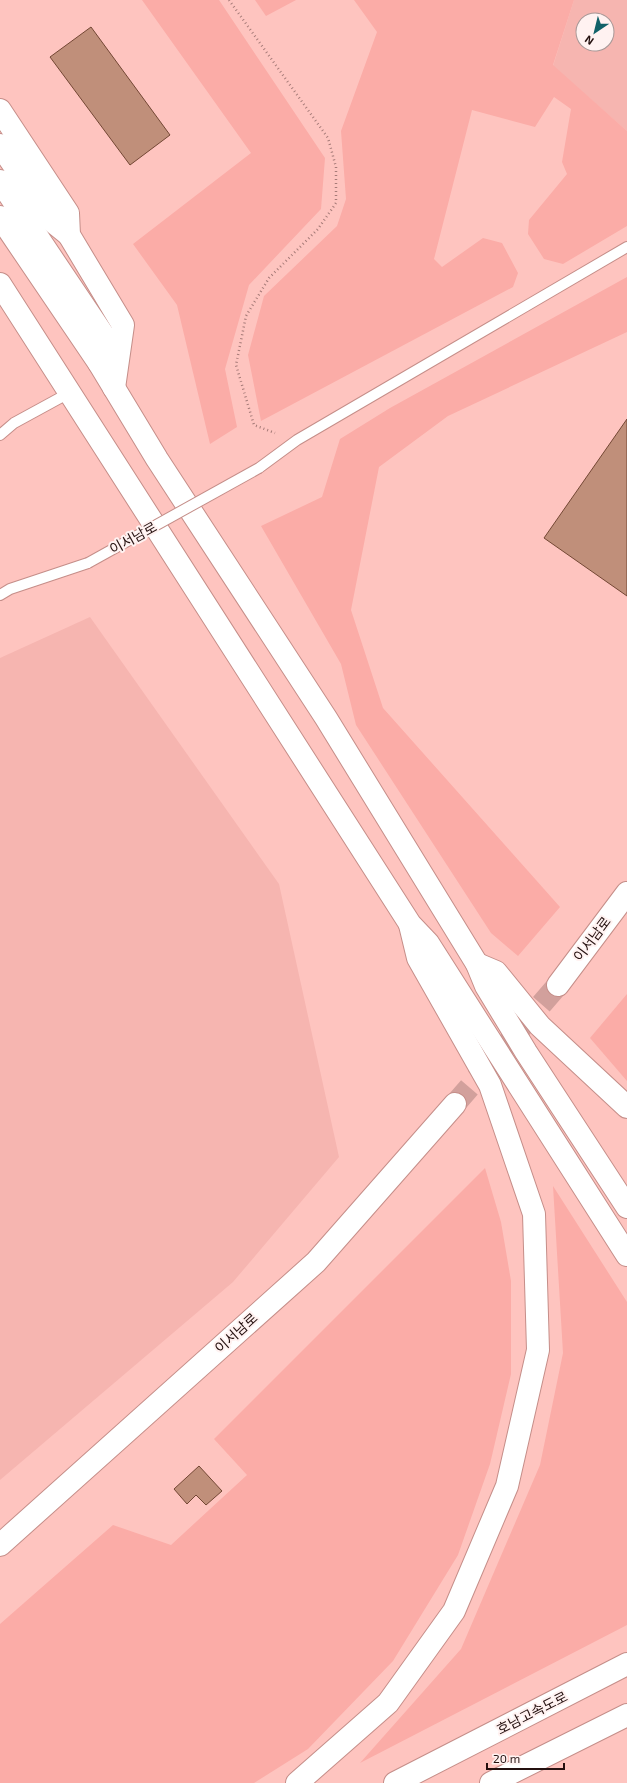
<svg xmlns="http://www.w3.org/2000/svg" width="627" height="1783" font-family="'Exo 2','Noto Sans KR',sans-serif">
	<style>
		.built { fill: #f6b5b0; fill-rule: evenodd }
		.green { fill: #fbaca7 }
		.building { fill: #c08f7a; stroke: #734734 }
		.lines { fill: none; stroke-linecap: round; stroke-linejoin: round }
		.secondary-tunnel { stroke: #d2a09c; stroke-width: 22; stroke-dasharray: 22 11; stroke-linecap: butt }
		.lane-casing { stroke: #c58e89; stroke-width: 12 }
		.secondary-casing { stroke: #c58e89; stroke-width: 24 }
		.highway-casing { stroke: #c58e89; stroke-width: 24 }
		.path { stroke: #a67b78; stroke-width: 2.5; stroke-dasharray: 1 3; stroke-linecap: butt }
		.lane { stroke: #fff; stroke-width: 10 }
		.secondary { stroke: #fff; stroke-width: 22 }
		.highway { stroke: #fff; stroke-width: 22 }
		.lane-bridge-casing { stroke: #c58e89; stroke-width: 12; stroke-linecap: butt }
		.lane-bridge { stroke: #fff; stroke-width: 10 }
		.labels { text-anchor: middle; stroke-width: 4; stroke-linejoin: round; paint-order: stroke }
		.street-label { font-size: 14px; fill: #24100f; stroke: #fff2f1 }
	</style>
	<rect width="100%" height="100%" fill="#fec4bf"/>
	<g class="built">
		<path d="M574 0H627V131L553 66ZM583 20H607V44H583Z"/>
		<path d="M90 617 279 884 339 1157 233 1282 0 1480V658Z"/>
	</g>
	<g class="green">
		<path d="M142 0H219L325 158 321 209 249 285 225 369 237 427 210 444 177 305 133 244 251 153Z"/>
		<path d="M255 0H296L266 16Z"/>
		<path d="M354 0H574L553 65 627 131V226L563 264 544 259 528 234 529 220 567 174 562 162 571 109 554 97 535 127 472 110 434 259 442 267 483 238 502 243 518 273 513 287 261 421 248 355 264 296 337 226 346 199 341 131 377 32Z"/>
		<path d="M627 277V332L448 416 379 467 351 610 383 708 560 907 518 956 491 933 356 725 341 664 261 526 322 497 340 439 390 408Z"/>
		<path d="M627 994V1081L590 1038Z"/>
		<path d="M485 1168 501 1222 511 1281V1374L490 1464 458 1555 393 1661 308 1749 254 1783H0V1624L113 1525 171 1545 247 1475 214 1439Z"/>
		<path d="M553 1186 627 1302V1625L360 1763 461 1649 540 1465 563 1353Z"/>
	</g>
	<g class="building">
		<path d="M91 27 170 135 130 165 50 57Z"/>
		<path d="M627 419V596L544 538Z"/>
		<path d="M199 1466 222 1491 206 1505 196 1495 187 1504 174 1489Z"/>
	</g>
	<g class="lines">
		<path class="secondary-tunnel" d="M455 1104 558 985"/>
		<defs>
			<g id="lane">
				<path d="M0 435 14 423 69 393"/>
				<path d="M259 468 297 440 627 247"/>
				<path d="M0 595 10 589 88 563"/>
			</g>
			<g id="secondary">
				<path d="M558 985 627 893"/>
				<path d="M0 1545 316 1262 455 1104"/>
			</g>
			<g id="highway">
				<path d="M0 110 68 213 69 235 123 325 114 388"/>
				<path d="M0 145 53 222 69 235"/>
				<path d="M0 181 106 339 99 363"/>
				<path d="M0 217 99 363 157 459 326 718 477 964 486 986 526 1052 627 1207"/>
				<path d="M0 284 410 924 428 943 627 1255"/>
				<path d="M477 964 496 972 540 1026 627 1107"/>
				<path d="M297 1783 388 1703 454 1611 507 1486 538 1350 534 1214 490 1085 418 958 410 925"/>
				<path d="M395 1783 627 1664"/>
				<path d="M491 1783 627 1715"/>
			</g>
		</defs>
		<use href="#lane" class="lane-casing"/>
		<use href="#secondary" class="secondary-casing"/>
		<use href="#highway" class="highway-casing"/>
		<path class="path" d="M229 0 328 138 336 167V203L318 229 269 278 246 316 236 365 254 425 275 433"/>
		<use href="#lane" class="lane"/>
		<use href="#secondary" class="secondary"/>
		<use href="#highway" class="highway"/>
		<defs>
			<path id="lane-bridge" d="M88 563 259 468"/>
		</defs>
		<use href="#lane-bridge" class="lane-bridge-casing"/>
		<use href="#lane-bridge" class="lane-bridge"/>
	</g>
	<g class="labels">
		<g class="street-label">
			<text transform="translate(133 538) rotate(-29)" y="5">이서남로</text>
			<text transform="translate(592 939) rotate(-53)" y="5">이서남로</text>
			<text transform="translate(236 1333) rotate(-42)" y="5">이서남로</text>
			<text transform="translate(532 1713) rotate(-27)" y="5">호남고속도로</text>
		</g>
	</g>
	<g transform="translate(595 32) rotate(215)"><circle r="19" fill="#fff2f1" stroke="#a79897"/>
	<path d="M0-3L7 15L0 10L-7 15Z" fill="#116168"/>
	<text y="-6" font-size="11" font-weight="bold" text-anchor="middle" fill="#24100f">N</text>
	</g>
	<path d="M487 1763v6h77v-6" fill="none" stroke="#24100f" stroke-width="2"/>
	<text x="493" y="1763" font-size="12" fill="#24100f" stroke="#fff2f1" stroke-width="3" paint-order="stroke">20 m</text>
</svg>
